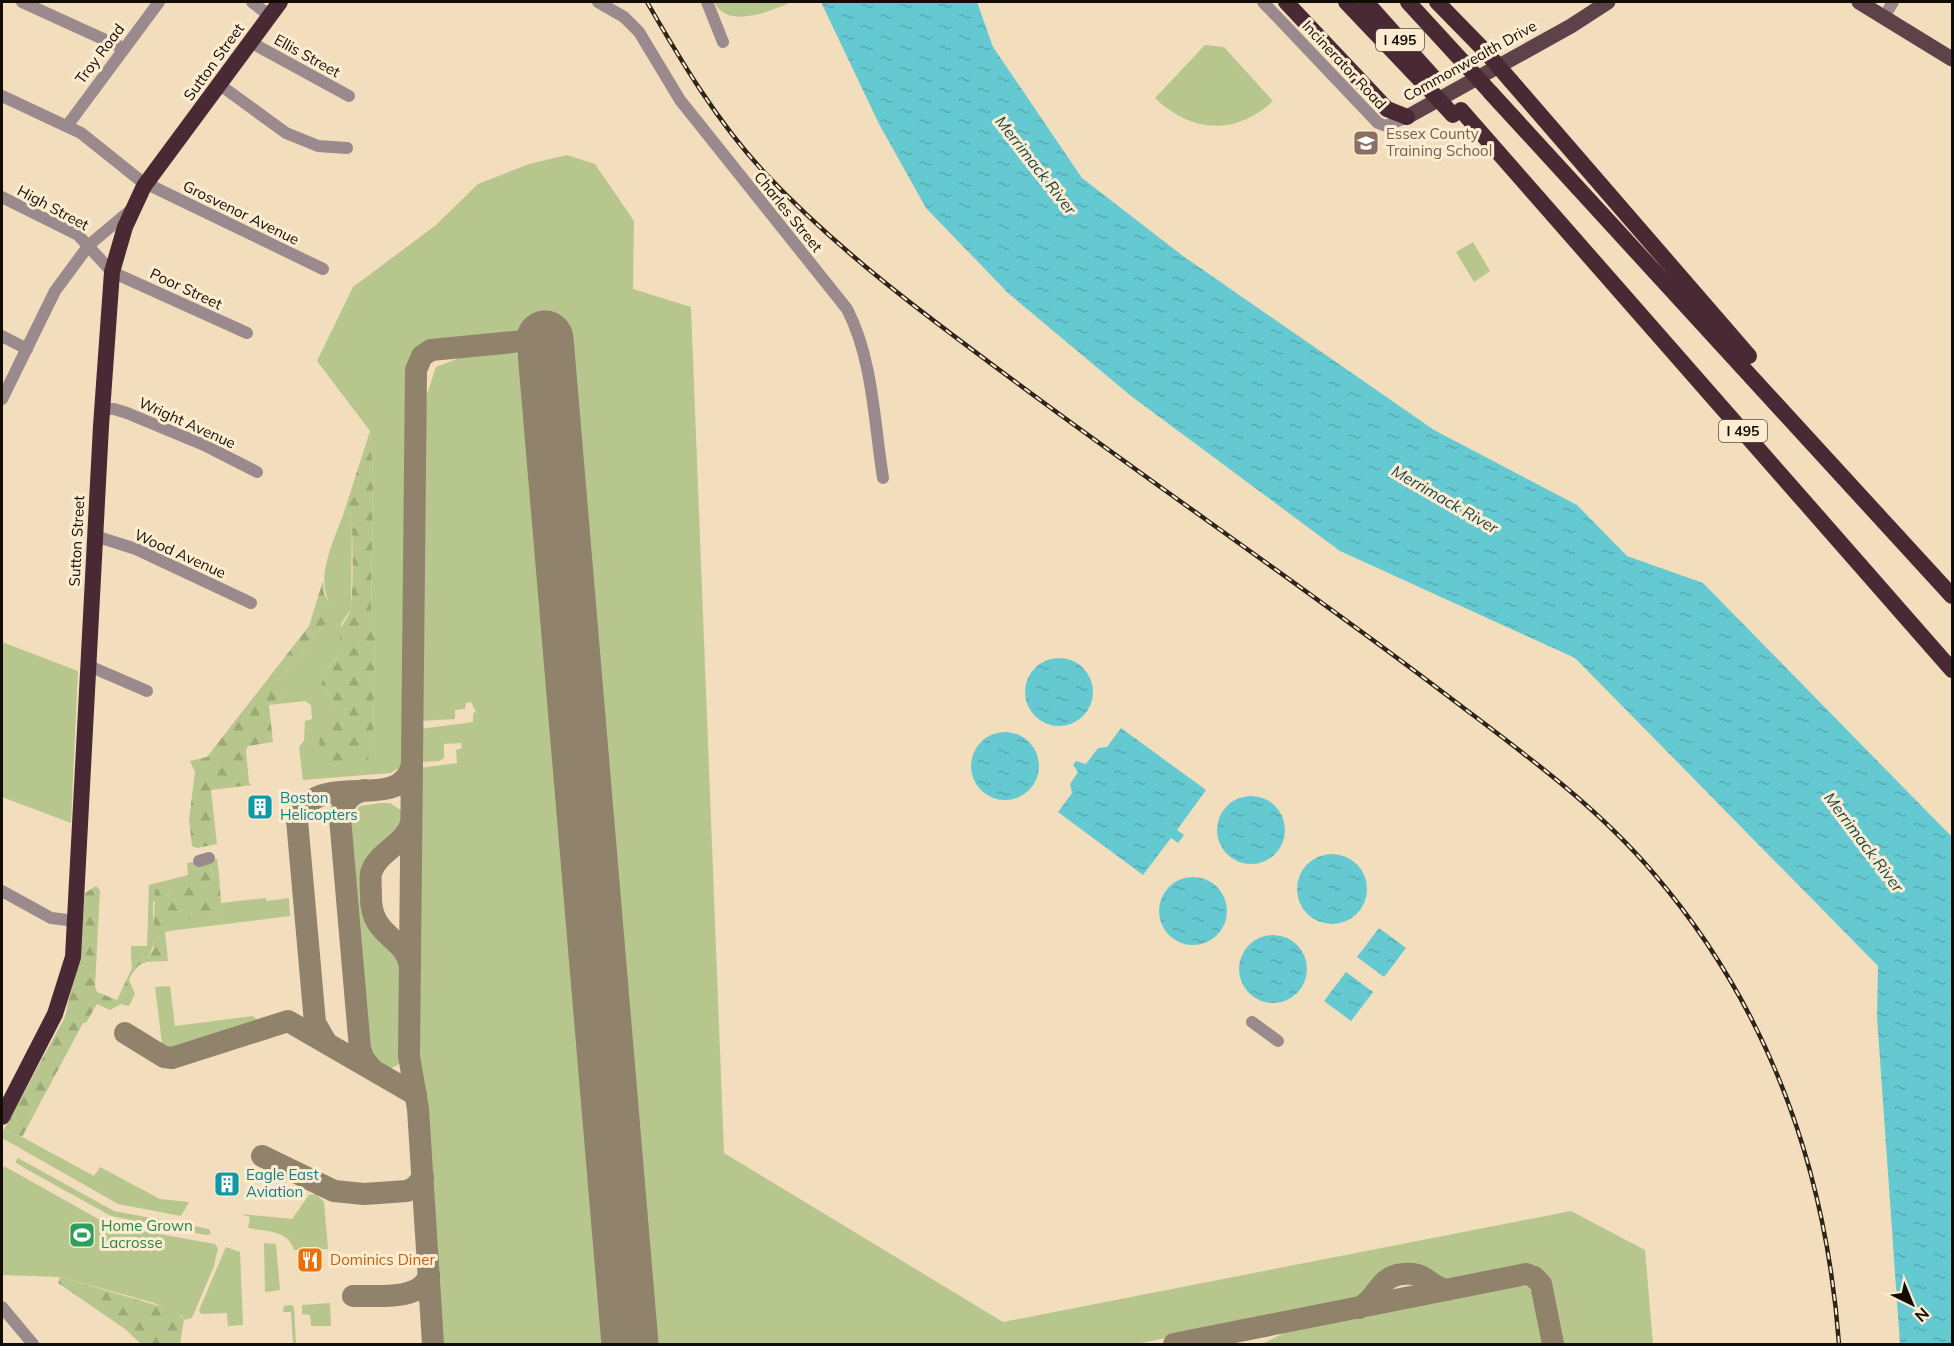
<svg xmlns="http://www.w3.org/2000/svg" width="1954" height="1346" font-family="Mulish,sans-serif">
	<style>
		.green { fill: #b7c68c }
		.forest { fill: url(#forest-firs) }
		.water { fill: url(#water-ripples) }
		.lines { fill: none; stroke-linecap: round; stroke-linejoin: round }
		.taxiway { stroke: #90826b; stroke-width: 22 }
		.runway { stroke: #90826b; stroke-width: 57 }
		.minor { stroke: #9a898d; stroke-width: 12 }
		.major { stroke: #5e424a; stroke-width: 15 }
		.highway { stroke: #492933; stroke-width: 16 }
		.rail-casing { stroke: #2e2519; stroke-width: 4.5 }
		.rail { stroke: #fcecd1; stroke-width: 2; stroke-dasharray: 7; stroke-linecap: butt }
		.highway-bridge { stroke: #492933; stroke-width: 16 }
		.labels { text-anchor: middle; stroke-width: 6; stroke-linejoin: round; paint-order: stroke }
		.shield { fill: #fcecd1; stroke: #594f41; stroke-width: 1.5 }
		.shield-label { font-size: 14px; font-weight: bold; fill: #130c03 }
		.street-label { font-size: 15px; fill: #130c03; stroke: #fcecd1 }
		.education-label { font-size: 15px; fill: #785e54; stroke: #fcecd1; text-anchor: start }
		.culture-label { font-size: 15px; fill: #0d838f; stroke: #fcecd1; text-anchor: start }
		.leisure-label { font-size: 15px; fill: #27864d; stroke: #fcecd1; text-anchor: start }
		.food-label { font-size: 15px; fill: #c56008; stroke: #fcecd1; text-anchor: start }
		.water-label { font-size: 16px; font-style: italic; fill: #1a484b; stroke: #fcecd1 }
	</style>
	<defs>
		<pattern id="forest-firs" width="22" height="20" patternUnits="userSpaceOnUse" patternTransform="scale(1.5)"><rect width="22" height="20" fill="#b7c68c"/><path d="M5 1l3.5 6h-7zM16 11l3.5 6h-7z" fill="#9ca977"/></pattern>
		<pattern id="water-ripples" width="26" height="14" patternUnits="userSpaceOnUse" patternTransform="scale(1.5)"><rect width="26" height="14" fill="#65c9d1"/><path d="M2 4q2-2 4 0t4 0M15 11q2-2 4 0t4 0" fill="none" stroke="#57abb2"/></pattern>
	</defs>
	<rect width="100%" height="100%" fill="#f2debd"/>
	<g class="green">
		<path d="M714 2H792C770 11 728 30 714 2Z"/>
		<path d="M1205 45 1224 47 1273 101C1235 136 1191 133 1155 98Z"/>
		<path d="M567 155 595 164 634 221 633 289 691 307 724 1153 1003 1322 1571 1211 1645 1250 1653 1344H1560C1555 1319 1556 1273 1525 1268L1443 1283 1418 1266 1379 1274 1360 1299 1136 1344H650L566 331 433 342C414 348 410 362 409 381L406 754 403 765 391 773 303 780 299 747 304 741 305 721 312 719 311 705 305 701 269 705 281 698 288 669 321 629 330 604C314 577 336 537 345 509L352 516 351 609 341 624 344 648 328 668 321 684 334 703V710L328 716 367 762 373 740 375 622 371 614 373 476 370 431 317 361 353 287 436 225 478 184 529 164Z"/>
		<path d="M1473 242 1490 271 1474 282 1456 252Z"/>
		<path d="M483 353H515L528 360 611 1344H440L427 1144 417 1058 419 768 457 763 456 750 462 748 461 743 444 744V758L439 761 420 762V729L473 722V713L476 712 471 702 466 703 465 709 455 710V719L420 721 425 410 427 394 436 367 464 356Z"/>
		<path d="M2 642 78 671 71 823 2 797Z"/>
		<path d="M381 803H390L402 811 405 826 364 866V919L404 962 402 1060C393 1074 376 1068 370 1055L351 823V817L360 806Z"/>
		<path d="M217 859 219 874 213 876 211 868 196 874 191 883 178 884 174 895 167 894 153 902C152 920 159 940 148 957L135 961 131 958V946H147L149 885 188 875 187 863Z"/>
		<path d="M266 898V901L289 898 290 916 177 930 173 926 174 922 186 918 215 916 221 903Z"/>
		<path d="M170 986 175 1026 253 1016 259 1022 170 1051 162 1043 155 987Z"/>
		<path d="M3 1131 22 1137 94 1176 100 1167 160 1199 189 1202 181 1216 118 1204 2 1138Z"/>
		<path d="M18 1158 114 1211 209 1229 211 1234 206 1235 111 1216 26 1169 15 1162Z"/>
		<path d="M4 1166 109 1225 215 1244 218 1248 214 1266 192 1318 184 1320 182 1316 154 1303 60 1277 2 1275V1172Z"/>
		<path d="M316 1194 324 1202 328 1249 294 1250C289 1230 265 1231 248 1228L250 1217 241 1214 292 1219 309 1195Z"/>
		<path d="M264 1243 276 1244 280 1290 265 1292Z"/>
		<path d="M226 1247 240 1252 243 1325 228 1326 227 1313 201 1314 199 1310Z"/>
		<path d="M1511 1284 1529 1287C1539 1304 1545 1324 1543 1344H1262L1284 1333Z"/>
		<path d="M330 1303 331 1326H311L310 1315 302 1314V1305Z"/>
		<path d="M291 1305 294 1307 296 1344H293L291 1312H283L284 1306Z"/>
	</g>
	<g class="forest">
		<path d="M370 431 373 476 371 614 375 622 373 741 367 762 337 766 319 746 322 717 334 710V703L321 684 328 668 344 648C332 626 349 624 351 606 354 576 352 545 352 516L345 509Z"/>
		<path d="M323 581 324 594 330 604V618L288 669 281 698 269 705 273 742 248 746 246 750 249 783 252 785 211 790 217 844 197 848 192 846 189 819 195 772 190 761 207 757 309 626Z"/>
		<path d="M209 864 213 876 219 874 221 903 215 916 194 920 186 918 181 923 174 922 177 930 165 932 168 961C147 962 139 958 129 980L135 994 129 1006 121 1004 110 1010 97 1004 86 1023H83L22 1137 3 1131 65 1017 80 947 85 893 96 886 100 890 95 986 97 992 117 1000 132 968 131 958 135 961 148 957 153 950 155 890 162 884 166 885 167 894 174 895V884H178L179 879 184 878 191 883 196 867Z"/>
		<path d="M60 1277 176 1311 184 1320 180 1344H141L125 1329 58 1283Z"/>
	</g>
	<g class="water">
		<path d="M821 2H977L993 47 1082 178 1183 256 1434 430 1577 505 1627 556 1703 583 1952 837V1344H1900L1877 1017 1878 966 1575 658 1340 551 1131 396 1008 293 926 208 879 124Z"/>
		<circle cx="1059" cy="692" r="34"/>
		<path d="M1121 728 1206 790 1177 830 1184 835 1178 843 1171 838 1143 875 1058 812 1072 793 1070 784 1078 772 1073 765 1076 761 1086 764 1098 748 1107 747Z"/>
		<circle cx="1005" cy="766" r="34"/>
		<circle cx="1251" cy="830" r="34"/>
		<circle cx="1332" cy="889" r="35"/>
		<circle cx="1193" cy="911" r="34"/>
		<path d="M1379 928 1406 948 1384 977 1357 957Z"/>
		<circle cx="1273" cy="969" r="34"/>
		<path d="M1346 972 1373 992 1351 1021 1324 1001Z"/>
	</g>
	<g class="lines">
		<g class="taxiway">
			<path d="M364 790C350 794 342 803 340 818L360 1049 364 1059 372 1069"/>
			<path d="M410 966C405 936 370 937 371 896 371 889 370 880 371 873 377 852 406 844 411 823"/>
			<path d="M125 1033 164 1057 172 1058 288 1021 416 1095"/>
			<path d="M326 1042 315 1023 297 820C317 765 399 816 412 765"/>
			<path d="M262 1156 334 1191 364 1194 407 1191 415 1187 423 1177"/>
			<path d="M353 1296C376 1295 419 1302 429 1276"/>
			<path d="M1359 1308C1381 1297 1377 1271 1413 1274 1426 1275 1434 1289 1447 1290"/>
			<path d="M433 1344 418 1109 409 1056 416 370 422 356 431 350 545 339"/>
			<path d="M1174 1344 1526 1274 1534 1277 1541 1284 1553 1344"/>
		</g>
		<path class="runway" d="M545 339 630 1344"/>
		<g class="minor">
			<path d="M22 2 123 48"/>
			<path d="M252 2 270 16"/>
			<path d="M598 2 624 17 639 32 680 100 847 309C873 359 874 422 883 478"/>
			<path d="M707 2 723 42"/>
			<path d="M1263 2 1378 123 1386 126 1407 117"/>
			<path d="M1884 17 1893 2"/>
			<path d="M250 42 349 96"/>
			<path d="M220 85 286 133 318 146 347 148"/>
			<path d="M2 96 81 133 141 181 323 269"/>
			<path d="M67 126 159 2"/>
			<path d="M2 197 78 235 112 272 247 333"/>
			<path d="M2 336 27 349"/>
			<path d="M2 399 55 291 89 245 132 209"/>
			<path d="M102 409H114L127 413 204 445 257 472"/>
			<path d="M95 536 136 549 251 603"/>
			<path d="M89 666 147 691"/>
			<path d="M199 861 209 858"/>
			<path d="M2 891 51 918 76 921"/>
			<path d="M1252 1022 1278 1041"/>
			<path d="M2 1307 33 1344"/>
		</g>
		<g class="major">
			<path d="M1859 2 1952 59"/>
			<path d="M1407 117 1571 26 1608 2"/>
		</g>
		<g class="highway">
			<path d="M1286 2 1387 109 1407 117"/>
			<path d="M1346 2 1425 85"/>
			<path d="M1366 2 1435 79"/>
			<path d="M1408 2 1464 63"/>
			<path d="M1437 2 1485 51"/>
			<path d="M1511 81 1749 356"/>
			<path d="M1491 93 1952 596"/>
			<path d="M1461 110 1952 670"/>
			<path d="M2 1117 55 1014 73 957 101 426 112 272 125 227 144 186 280 2"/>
		</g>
		<defs>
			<path id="rail" d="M647 2C681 61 716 120 763 171 838 251 925 315 1013 380 1153 484 1297 582 1436 687 1513 746 1593 801 1655 875 1770 1010 1826 1170 1839 1344"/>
		</defs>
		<use href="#rail" class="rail-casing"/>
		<use href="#rail" class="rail"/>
		<g class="highway-bridge">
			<path d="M1485 51 1511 81"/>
			<path d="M1464 63 1491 93"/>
			<path d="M1425 85 1453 115"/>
		</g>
	</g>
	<defs>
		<symbol id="school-square" viewBox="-11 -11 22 22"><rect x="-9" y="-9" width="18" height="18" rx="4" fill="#8d6e63" stroke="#fcecd1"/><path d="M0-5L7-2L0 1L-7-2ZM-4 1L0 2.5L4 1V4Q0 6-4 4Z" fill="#fff"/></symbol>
		<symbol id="building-square" viewBox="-11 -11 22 22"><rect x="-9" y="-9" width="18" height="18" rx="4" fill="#0f9aa8" stroke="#fcecd1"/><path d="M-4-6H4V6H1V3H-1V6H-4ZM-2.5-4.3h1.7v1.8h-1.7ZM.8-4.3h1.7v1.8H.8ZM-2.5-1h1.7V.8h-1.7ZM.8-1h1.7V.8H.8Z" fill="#fff"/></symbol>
		<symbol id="stadium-square" viewBox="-11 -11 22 22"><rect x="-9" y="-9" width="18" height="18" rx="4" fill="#2e9e5b" stroke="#fcecd1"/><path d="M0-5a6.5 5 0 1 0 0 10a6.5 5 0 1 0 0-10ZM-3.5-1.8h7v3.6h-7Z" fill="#fff"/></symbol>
		<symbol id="restaurant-square" viewBox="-11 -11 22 22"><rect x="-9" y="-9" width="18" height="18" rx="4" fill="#e8710a" stroke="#fcecd1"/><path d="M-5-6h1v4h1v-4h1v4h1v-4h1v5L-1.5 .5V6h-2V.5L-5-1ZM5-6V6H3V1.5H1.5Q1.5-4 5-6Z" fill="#fff"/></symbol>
	</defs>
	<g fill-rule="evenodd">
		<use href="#school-square" x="1351" y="128" width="30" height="30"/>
		<use href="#building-square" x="245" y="792" width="30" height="30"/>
		<use href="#building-square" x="212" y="1169" width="30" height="30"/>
		<use href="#stadium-square" x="67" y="1220" width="30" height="30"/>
		<use href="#restaurant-square" x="295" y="1245" width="30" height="30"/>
	</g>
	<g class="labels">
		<g class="shield">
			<rect x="1376" y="29" width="48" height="22" rx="4.5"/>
			<rect x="1719" y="420" width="48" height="22" rx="4.5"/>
		</g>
		<g class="shield-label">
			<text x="1400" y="45">I 495</text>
			<text x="1743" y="436">I 495</text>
		</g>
		<g class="street-label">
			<text transform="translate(100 54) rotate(-53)" y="5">Troy Road</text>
			<text transform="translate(307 56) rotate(29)" y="5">Ellis Street</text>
			<text transform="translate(1470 61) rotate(-29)" y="5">Commonwealth Drive</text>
			<text transform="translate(214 62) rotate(-54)" y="5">Sutton Street</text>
			<text transform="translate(1344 65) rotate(47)" y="5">Incinerator Road</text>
			<text transform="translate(53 208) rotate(28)" y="5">High Street</text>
			<text transform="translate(788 212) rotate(51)" y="5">Charles Street</text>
			<text transform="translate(241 213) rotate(26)" y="5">Grosvenor Avenue</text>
			<text transform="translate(186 289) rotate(25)" y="5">Poor Street</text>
			<text transform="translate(187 423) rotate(24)" y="5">Wright Avenue</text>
			<text transform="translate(77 541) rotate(-87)" y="5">Sutton Street</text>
			<text transform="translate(180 554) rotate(24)" y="5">Wood Avenue</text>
		</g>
		<g class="education-label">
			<text x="1386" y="139">Essex County<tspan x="1386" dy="17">Training School</tspan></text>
		</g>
		<g class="culture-label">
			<text x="280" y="803">Boston<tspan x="280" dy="17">Helicopters</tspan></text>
			<text x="246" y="1180">Eagle East<tspan x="246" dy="17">Aviation</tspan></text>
		</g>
		<g class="leisure-label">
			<text x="101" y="1231">Home Grown<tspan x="101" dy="17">Lacrosse</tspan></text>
		</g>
		<g class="food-label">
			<text x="330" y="1265">Dominics Diner</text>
		</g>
		<g class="water-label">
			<text transform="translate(1036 165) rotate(52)" y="6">Merrimack River</text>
			<text transform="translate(1445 499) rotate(30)" y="6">Merrimack River</text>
			<text transform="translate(1864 842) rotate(53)" y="6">Merrimack River</text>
		</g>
	</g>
	<rect width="1954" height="1346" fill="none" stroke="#130c03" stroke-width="6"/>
	<g transform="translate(1912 1304) rotate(137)" stroke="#fcecd1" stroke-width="4.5" paint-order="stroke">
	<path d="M0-4.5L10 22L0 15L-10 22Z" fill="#130c03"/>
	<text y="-9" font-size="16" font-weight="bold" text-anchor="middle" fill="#130c03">N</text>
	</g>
</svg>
